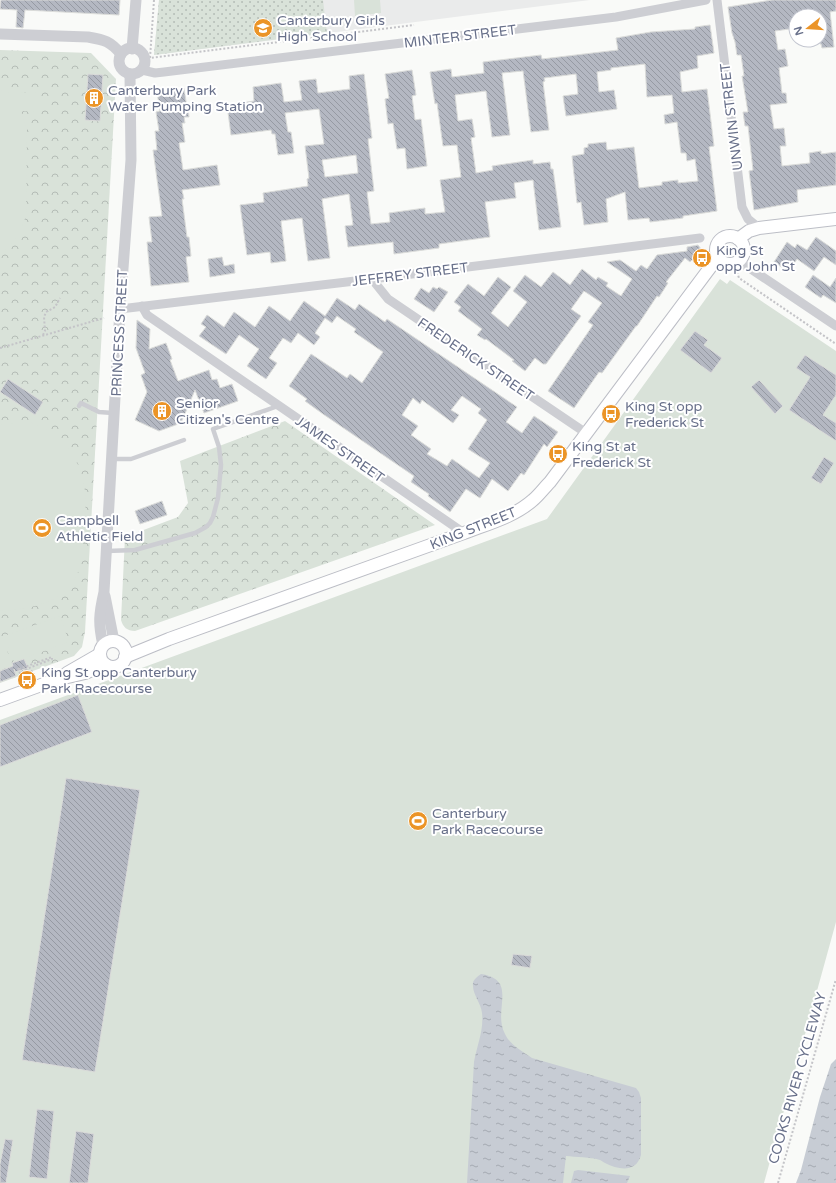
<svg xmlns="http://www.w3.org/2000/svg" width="836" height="1183" font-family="'Varela Round',sans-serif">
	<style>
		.built { fill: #eaebeb }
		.grass { fill: url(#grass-dots) }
		.park { fill: url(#park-crowns) }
		.pitch { fill: #d9e2d9 }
		.water { fill: url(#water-ripples) }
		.building { fill: url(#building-back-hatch); stroke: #dbdcda; fill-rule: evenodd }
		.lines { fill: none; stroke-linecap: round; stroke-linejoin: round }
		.secondary-casing { stroke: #bcbec6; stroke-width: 14 }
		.path { stroke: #c4c4c8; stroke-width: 2; stroke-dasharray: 2 2; stroke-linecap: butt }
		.service { stroke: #cdced3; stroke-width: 4.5 }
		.minor { stroke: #cdced3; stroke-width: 9 }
		.tertiary { stroke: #cdced3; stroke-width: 11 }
		.secondary { stroke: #fff; stroke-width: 12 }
		.labels { text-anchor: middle; stroke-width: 4; stroke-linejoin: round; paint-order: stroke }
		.poi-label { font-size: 14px; fill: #68708a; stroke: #fff; text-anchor: start }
		.street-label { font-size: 14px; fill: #68708a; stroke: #fff }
	</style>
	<defs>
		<pattern id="grass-dots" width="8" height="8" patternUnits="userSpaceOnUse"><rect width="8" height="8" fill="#d9e2d9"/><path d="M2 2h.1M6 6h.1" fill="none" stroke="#b4bcb6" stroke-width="1.8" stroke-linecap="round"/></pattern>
		<pattern id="park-crowns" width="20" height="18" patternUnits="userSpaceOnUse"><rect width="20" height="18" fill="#d9e2d9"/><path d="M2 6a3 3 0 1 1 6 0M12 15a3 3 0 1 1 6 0" fill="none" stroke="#b4bcb6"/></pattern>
		<pattern id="water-ripples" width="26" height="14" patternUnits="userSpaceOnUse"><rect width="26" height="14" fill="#c7ccd4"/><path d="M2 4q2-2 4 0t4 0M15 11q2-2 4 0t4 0" fill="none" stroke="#a5aab2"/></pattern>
		<pattern id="building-back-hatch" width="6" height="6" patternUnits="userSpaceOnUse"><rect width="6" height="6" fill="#b4b8c2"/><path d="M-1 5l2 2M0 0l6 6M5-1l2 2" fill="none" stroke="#969aa3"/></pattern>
	</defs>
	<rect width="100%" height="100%" fill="#f9faf8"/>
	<path class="built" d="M159 0H590L154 55Z"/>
	<path class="grass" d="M159 0H323L327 33 154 55Z"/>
	<g class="park">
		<path d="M0 50 91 53 116 79 85 632 82 647 74 656 0 683Z"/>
		<path d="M285 421 435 525 135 631C127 631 123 627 121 620L125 537 178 517 188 503 180 461Z"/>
	</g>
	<g class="pitch">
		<path d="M354 0H380L381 13 355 16Z"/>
		<path d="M0 89 5 92 39 93V112L21 111 27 129 26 216 19 234 8 248 0 253Z"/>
		<path d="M720 279 727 284 730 280 836 351V922L764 1183H1L0 1180V720L547 519Z"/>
		<path d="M30 422C38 426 48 429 55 434 61 439 67 446 71 452 89 480 86 503 84 534 83 552 82 572 70 586 53 606 24 609 0 611V425Z"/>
		<path d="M60 616 69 642 14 662 4 636Z"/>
		<path d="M2 637 12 664 0 669V638Z"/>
	</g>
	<g class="water">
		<path d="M481 974C519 980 492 1010 505 1034 510 1045 522 1051 532 1058L636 1088 639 1092 641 1098V1155C636 1173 619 1170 605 1163 603 1162 602 1161 600 1160 591 1157 575 1157 566 1156L563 1183H467L474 1062C477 1045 484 1030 482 1013 481 1003 473 995 473 986 472 980 477 977 481 974Z"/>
		<path d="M836 1059V1183H796L801 1170 820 1097 831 1064Z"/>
		<path d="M578 1170 630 1176 627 1183H571L574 1171Z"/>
	</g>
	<g class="building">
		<path d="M1 0H120L119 15 25 10 23 28 16 27 17 10 0 9Z"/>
		<path d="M772 0H836V11L830 12 834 47 822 48 821 44H820V16H796V28L775 31 778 50 785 49 788 66 779 68 782 93H786L787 103 770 105 774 129 784 128 786 146H780L782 166 810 163 809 153 821 151V154L836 152V185L797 190 798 202 754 210 749 171 753 170 748 126H745L743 112H748L742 76H744L741 55H737L735 42 732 33 728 7Z"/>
		<path d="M710 25 714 53 697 56 698 68 680 72 682 92 707 89 714 146 709 147 717 211 683 216V218L650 222 649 218 628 220 625 192 606 199 608 222 584 225 581 202 577 203 572 156 584 154V148L588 147V144L606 142 607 150 634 147 639 188 662 185V182L678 180V183L698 181 695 159 687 161 686 153H681L677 122 665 124 664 115 674 113 672 95 647 97 645 64 611 68V70L597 72 599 92 614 90 617 109 566 116 563 96 578 94 576 74 544 78 545 81 543 82 549 130 531 132 523 71 502 73 510 135 492 137 486 91 455 95 458 121 472 119 475 137 471 138 476 173 493 170 492 166 533 160V164L550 162 551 169H553L561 227 539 230 533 180 514 183 516 198 485 202 490 237 439 244V248L394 254 393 242 348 247 345 226 353 225 349 194 322 199 330 258 308 261 302 218 281 221 286 261 271 263 270 252 247 255 240 205 264 202 263 193 308 186 307 179 309 178 305 146 324 144 319 109 285 113 288 132H291L294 153 278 155 275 134H272L271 130 231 135 227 105 254 101 253 87 281 83 284 102 302 100 299 81 316 79 318 93 350 89 349 76 364 74 372 138 368 139 374 191 367 192 371 224 390 222 389 213 425 208V214L445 212 440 180 461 177 457 145 443 146 437 103 435 104 430 72 451 69 452 77 484 73 483 62 541 55 542 59 618 50 616 38 651 32 695 29V27ZM356 155 358 173 325 177 322 160Z"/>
		<path d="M412 70 416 95 412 96 415 120 421 119 427 166 407 169 405 148 397 149 393 123 388 124 385 99 389 98 385 74Z"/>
		<path d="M88 74 103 75 100 121 85 120Z"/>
		<path d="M184 88 187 108H188L189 117H184L185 123H182L185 142 179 143 183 170 217 165 220 185 182 190 184 199H182L187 237H189L191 256 186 257 189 282 151 286 147 242H152L149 217 162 216 153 150H157L155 131H159L156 112 160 111 157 92Z"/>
		<path d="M816 237 836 251V265L824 257 814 271 797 259 789 272 774 262 787 242 795 248 797 244 807 250Z"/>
		<path d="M698 245 701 249 702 255 696 263 692 260 690 262 685 258 666 282 668 283 659 297 657 296 637 326H636L602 373 599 372 574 408 548 391 593 325 588 322 602 303 584 291 571 309 581 316 546 364H543L535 358 525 371 512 361 514 360 486 339 485 340 477 335 482 329 458 311 461 307 454 302 468 284 484 296 498 277 511 287 491 313 508 327 527 302 513 291 525 275 541 287 553 272 570 285 582 269 596 280 598 277 608 283 606 286 621 296 632 279 607 262 620 260 636 271 641 265 647 269 657 255 687 251V247Z"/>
		<path d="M222 257 224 266 234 264 235 273 210 277 208 259Z"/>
		<path d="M813 275 830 287 836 278V303L823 295 821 298 805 287Z"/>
		<path d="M433 287 437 289 439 287 448 292 434 312 414 299 421 288 429 293Z"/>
		<path d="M337 298 355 310 359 304 385 322 387 319 517 407 506 422 522 433 534 416 558 432 547 447 544 444 524 475 521 473 508 491 492 479 480 498 466 489 450 512 428 496 429 494 411 482 414 476 323 414 305 401 307 399 289 386 311 354 347 378 350 374 362 383 383 352 354 332 356 329 337 316 332 323 325 318 315 333 320 337 314 345 298 333 291 343 283 338 269 358 277 363 266 379 247 366 259 349 239 335 226 354 199 336 206 327 201 324 207 315 224 327 234 312 255 327 269 306 290 321 304 301 325 316ZM462 396 481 409 478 413 487 420 468 449 490 463 479 478 452 459 447 466 427 454 431 449 411 435 418 426 402 415 413 398 420 404 422 400 453 423 459 415 451 410Z"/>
		<path d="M137 320 150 329 149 349 166 343 172 359 170 360 178 381 209 370 212 380 217 379 220 388 232 384 238 401 204 413 195 390 181 423 159 431 135 420 147 392 141 375 145 373 136 348Z"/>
		<path d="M695 331 708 340 704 345 722 358 711 373 680 350Z"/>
		<path d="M805 355 836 375V395L823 415 836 423V441L789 410 810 377 796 368Z"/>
		<path d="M8 379 43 402 35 415 0 392Z"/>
		<path d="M759 380 783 406 775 414 751 387Z"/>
		<path d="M824 457 834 463 821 484 811 478Z"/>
		<path d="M162 501 167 515 140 524 135 511Z"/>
		<path d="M24 659 28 668 15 672 14 669 16 676 0 682V671L13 666 12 663Z"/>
		<path d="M78 695 92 732 0 767V725Z"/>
		<path d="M66 778 140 790 95 1072 22 1060Z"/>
		<path d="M513 954 532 956 530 968 511 965Z"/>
		<path d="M37 1109 54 1111 47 1179 29 1177Z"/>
		<path d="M76 1131 94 1134 88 1183H69Z"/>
		<path d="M5 1139 13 1140 6 1183H0V1164Z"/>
	</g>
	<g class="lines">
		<defs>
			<g id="secondary">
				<circle cx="730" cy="250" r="14"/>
				<path d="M738 239 749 231 759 228 836 219"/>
				<circle cx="113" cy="654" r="13"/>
				<path d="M125 657 169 639 464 533C487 524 514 517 533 500 539 495 544 488 550 482L718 257"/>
				<path d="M67 673 100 654"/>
				<path d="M0 700 55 680 85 673 106 665"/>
			</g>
		</defs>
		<use href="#secondary" class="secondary-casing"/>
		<g class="path">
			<path d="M154 0 150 58 414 25"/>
			<path d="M737 272 739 278 836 344"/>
			<path d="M43 335 45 331 44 317 46 312 55 307 60 298"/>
			<path d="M0 348 104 318"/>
			<path d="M18 668 21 676"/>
			<path d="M19 669 52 657V659L24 670 25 672 31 670 32 672"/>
			<path d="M778 1183 836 979"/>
		</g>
		<g class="service">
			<path d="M79 406 81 403 99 412 113 413"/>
			<path d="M112 459H131L184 440"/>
			<path d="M107 551 135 550 195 533 206 527 210 523 213 517 218 498 221 465 219 447 213 429 278 406"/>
		</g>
		<g class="minor">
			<path d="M717 0 742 207 748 219 759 228"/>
			<path d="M142 70 155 73 164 72 616 17 706 0"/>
			<path d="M739 261 836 326"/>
			<path d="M372 279 388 299 586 433"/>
			<path d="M142 306 147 315 464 533"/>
			<path d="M120 309 372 279 700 238"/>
		</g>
		<g class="tertiary">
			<path d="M0 34 88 37C105 40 110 41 121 54"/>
			<circle cx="132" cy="61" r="13"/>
			<path d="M132 49 136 0"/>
			<path d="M105 596 114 641"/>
			<path d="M103 645C98 623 99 614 104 592L120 309 131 160 130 74"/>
		</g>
		<use href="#secondary" class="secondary"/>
	</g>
	<defs>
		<symbol id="school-disc" viewBox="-11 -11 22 22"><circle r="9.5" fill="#eb9427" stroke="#fff"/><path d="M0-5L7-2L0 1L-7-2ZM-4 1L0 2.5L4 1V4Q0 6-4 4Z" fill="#fff"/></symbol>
		<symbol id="building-disc" viewBox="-11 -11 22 22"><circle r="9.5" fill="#eb9427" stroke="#fff"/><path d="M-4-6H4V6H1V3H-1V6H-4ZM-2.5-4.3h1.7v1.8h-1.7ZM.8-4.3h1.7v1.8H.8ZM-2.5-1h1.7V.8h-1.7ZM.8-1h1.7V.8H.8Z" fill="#fff"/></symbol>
		<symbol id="bus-disc" viewBox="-11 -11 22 22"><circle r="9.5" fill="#eb9427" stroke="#fff"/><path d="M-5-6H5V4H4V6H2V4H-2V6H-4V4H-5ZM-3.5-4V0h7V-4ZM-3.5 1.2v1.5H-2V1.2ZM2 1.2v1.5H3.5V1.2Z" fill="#fff"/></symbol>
		<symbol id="stadium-disc" viewBox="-11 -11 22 22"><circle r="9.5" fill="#eb9427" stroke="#fff"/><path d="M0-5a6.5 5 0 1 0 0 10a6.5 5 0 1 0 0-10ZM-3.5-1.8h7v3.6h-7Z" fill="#fff"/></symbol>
	</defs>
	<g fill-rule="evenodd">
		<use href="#school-disc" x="252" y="17" width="22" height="22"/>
		<use href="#building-disc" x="83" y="87" width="22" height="22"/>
		<use href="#bus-disc" x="691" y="247" width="22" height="22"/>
		<use href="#building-disc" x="151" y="400" width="22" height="22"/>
		<use href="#bus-disc" x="600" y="403" width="22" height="22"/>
		<use href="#bus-disc" x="547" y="443" width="22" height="22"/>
		<use href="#stadium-disc" x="31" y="517" width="22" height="22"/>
		<use href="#bus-disc" x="16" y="669" width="22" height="22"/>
		<use href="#stadium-disc" x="407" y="810" width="22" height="22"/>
	</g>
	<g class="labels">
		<g class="poi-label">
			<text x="277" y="25">Canterbury Girls<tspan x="277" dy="16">High School</tspan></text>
			<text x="108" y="95">Canterbury Park<tspan x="108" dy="16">Water Pumping Station</tspan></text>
			<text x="716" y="255">King St<tspan x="716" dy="16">opp John St</tspan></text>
			<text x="176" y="408">Senior<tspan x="176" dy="16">Citizen's Centre</tspan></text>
			<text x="625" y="411">King St opp<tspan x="625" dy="16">Frederick St</tspan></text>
			<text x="572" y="451">King St at<tspan x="572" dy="16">Frederick St</tspan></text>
			<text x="56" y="525">Campbell<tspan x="56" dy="16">Athletic Field</tspan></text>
			<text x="41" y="677">King St opp Canterbury<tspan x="41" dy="16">Park Racecourse</tspan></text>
			<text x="432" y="818">Canterbury<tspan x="432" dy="16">Park Racecourse</tspan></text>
		</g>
		<g class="street-label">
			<text transform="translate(460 36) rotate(-7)" y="5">MINTER STREET</text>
			<text transform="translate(731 117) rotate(-97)" y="5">UNWIN STREET</text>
			<text transform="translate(410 274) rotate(-7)" y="5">JEFFREY STREET</text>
			<text transform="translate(119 333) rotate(-87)" y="5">PRINCESS STREET</text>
			<text transform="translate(476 359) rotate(34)" y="5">FREDERICK STREET</text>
			<text transform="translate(340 449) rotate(35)" y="5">JAMES STREET</text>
			<text transform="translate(473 528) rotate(-22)" y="5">KING STREET</text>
			<text transform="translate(797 1078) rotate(-74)" y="5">COOKS RIVER CYCLEWAY</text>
		</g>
	</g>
	<g transform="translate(808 28) rotate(253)"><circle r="19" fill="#ffffff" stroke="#c3c6d0"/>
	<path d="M0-3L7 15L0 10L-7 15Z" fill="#eb9427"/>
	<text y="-6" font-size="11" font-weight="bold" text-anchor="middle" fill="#68708a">N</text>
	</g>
</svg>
